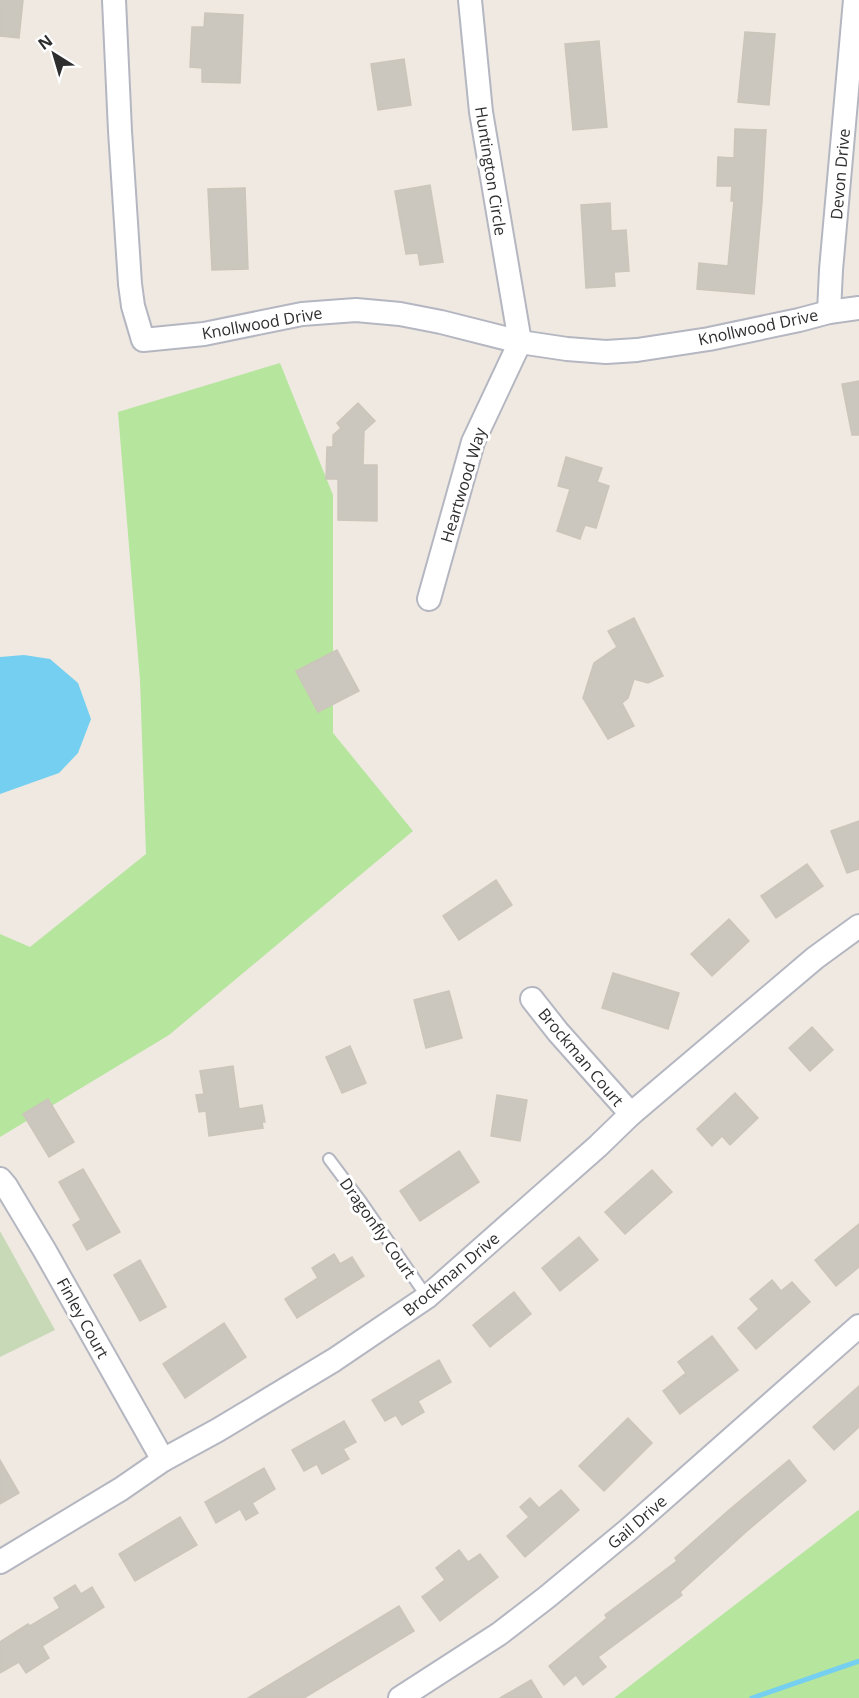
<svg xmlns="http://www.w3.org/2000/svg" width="859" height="1698" font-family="'Open Sans',sans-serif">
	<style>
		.green { fill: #b6e59e }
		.cemetery { fill: #c8d9b8 }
		.water { fill: #75cff0 }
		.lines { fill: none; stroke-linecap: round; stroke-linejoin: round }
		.stream { stroke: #75cff0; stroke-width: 5 }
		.building { fill: #cbc7bf; stroke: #cbc5ba; stroke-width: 1.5 }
		.lane-casing { stroke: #b4b7c1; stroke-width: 14 }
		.street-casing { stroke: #b4b7c1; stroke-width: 26 }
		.lane { stroke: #fff; stroke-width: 10 }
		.street { stroke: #fff; stroke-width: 22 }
		.labels { text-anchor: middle; stroke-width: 6; stroke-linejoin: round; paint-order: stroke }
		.street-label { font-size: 16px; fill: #2e2e2e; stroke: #fff }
	</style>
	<rect width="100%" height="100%" fill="#efe9e1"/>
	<g class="green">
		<path d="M280 363 333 495V733L413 831 169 1035 0 1137V934L30 947 146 854 140 680 118 412Z"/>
		<path d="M859 1510V1698H614L857 1511Z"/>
	</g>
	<path class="cemetery" d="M0 1231 55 1330 0 1357Z"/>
	<path class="water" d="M24 655 50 659 78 683 91 719 78 753 59 773 0 794V657Z"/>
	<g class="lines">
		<path class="stream" d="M752 1698 859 1661"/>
	</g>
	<g class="building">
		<path d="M0 0H23L19 38 0 36Z"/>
		<path d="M205 13 243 15 240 83 202 82V68L190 67 192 27H204Z"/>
		<path d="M745 32 775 34 769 105 738 102Z"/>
		<path d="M599 41 607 127 573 130 565 44Z"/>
		<path d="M404 59 411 105 378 110 371 64Z"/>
		<path d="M735 129 766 130 762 202 754 294 697 289 699 263 728 266 734 201H731L732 186H717L718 157 734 158Z"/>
		<path d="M430 185 443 262 420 265 418 253 406 254 395 191Z"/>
		<path d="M245 188 248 269 212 270 208 189Z"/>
		<path d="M610 203 611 231 626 230 629 271 614 272 615 286 586 288 581 205Z"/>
		<path d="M859 381V435H852L842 384Z"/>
		<path d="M358 403 375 421 364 431 363 465H377V521L338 520V479H326L327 447H333V435L341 428 337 423Z"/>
		<path d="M566 457 602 468 597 482 609 486 596 528 585 525 580 539 557 531 570 489 558 486Z"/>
		<path d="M634 618 663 676 648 683 634 679 628 698 622 703 634 726 608 739 583 698 594 663 617 647 608 631Z"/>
		<path d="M337 650 359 691 318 712 296 671Z"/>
		<path d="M859 821V869L847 873 831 831Z"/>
		<path d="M807 864 823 886 776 918 761 896Z"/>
		<path d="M496 880 512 905 459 940 443 916Z"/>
		<path d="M729 919 749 941 712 976 691 954Z"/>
		<path d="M613 973 679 993 668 1029 602 1008Z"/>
		<path d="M449 991 462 1038 426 1048 414 1000Z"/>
		<path d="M812 1027 833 1050 810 1071 789 1048Z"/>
		<path d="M350 1046 366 1083 342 1093 326 1057Z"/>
		<path d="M233 1066 239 1109 262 1105 265 1122H262L263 1128 209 1136 206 1111 199 1112 196 1095 204 1094 200 1071Z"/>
		<path d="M735 1093 758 1118 730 1145 722 1136 712 1146 697 1129Z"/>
		<path d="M497 1095 527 1100 520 1141 491 1136Z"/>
		<path d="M48 1099 74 1142 49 1157 23 1114Z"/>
		<path d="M459 1151 479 1182 420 1221 400 1191Z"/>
		<path d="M83 1169 120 1232 87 1250 73 1225 81 1220 59 1182Z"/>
		<path d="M652 1170 672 1192 625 1234 605 1212Z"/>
		<path d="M859 1224V1267L836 1286 815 1260Z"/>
		<path d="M579 1237 598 1260 560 1291 542 1268Z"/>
		<path d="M334 1254 340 1264 352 1257 364 1276 297 1318 285 1299 318 1278 312 1268Z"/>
		<path d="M140 1260 166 1307 140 1321 114 1275Z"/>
		<path d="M772 1280 781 1291 792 1282 810 1302 756 1349 738 1328 759 1309 750 1299Z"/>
		<path d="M514 1292 531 1314 490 1347 473 1325Z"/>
		<path d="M224 1323 246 1357 185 1398 163 1364Z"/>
		<path d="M712 1336 738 1370 680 1414 663 1391 686 1373 678 1362Z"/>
		<path d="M439 1360 451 1382 418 1401 424 1412 402 1425 396 1415 385 1421 372 1400Z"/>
		<path d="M859 1386V1427L834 1450 813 1427Z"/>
		<path d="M628 1418 652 1443 604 1491 579 1466Z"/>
		<path d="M344 1421 356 1442 343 1449 349 1459 322 1474 317 1464 304 1471 292 1450Z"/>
		<path d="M0 1460 19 1493 0 1504Z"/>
		<path d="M789 1460 806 1481 747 1531 680 1592 682 1595 598 1657 606 1667 583 1685 576 1675 564 1685 549 1666 607 1618 605 1615 677 1561 675 1558 729 1510Z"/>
		<path d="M264 1468 275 1489 252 1503 258 1513 246 1520 240 1509 216 1523 205 1502Z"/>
		<path d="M561 1490 579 1510 525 1557 507 1536 529 1517 520 1507 530 1498 539 1508Z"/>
		<path d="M180 1517 197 1545 135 1581 119 1554Z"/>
		<path d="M459 1550 468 1562 480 1554 498 1577 440 1621 422 1597 445 1580 436 1568Z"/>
		<path d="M75 1585 81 1594 92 1587 104 1607 42 1646 49 1658 26 1673 19 1662 0 1673V1642L28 1624 30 1626 60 1608 54 1598Z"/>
		<path d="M399 1606 414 1631 304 1698H248Z"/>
		<path d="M531 1680 542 1698H500Z"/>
	</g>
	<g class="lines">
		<defs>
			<path id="lane" d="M329 1159 362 1203 427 1297"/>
			<g id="street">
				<path d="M114 0 120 131 130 284 133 306 143 340 204 334 302 314 356 310 400 314 441 322 520 342 567 349 606 352 637 350 709 339 799 320 829 312 859 308"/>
				<path d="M829 312 831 270 855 0"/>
				<path d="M429 599 473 442 520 342 481 112 470 0"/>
				<path d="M532 999 558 1032 631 1114"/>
				<path d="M0 1179 6 1186 45 1251 163 1460"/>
				<path d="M0 1562 121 1489 163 1460 218 1430 334 1360 427 1297 598 1146 631 1114 815 958 859 926"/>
				<path d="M400 1698 499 1634 547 1597 628 1530 859 1326"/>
			</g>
		</defs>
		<use href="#lane" class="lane-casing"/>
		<use href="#street" class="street-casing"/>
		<use href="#lane" class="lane"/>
		<use href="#street" class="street"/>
	</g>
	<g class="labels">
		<g class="street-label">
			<text transform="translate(491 171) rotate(81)" y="6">Huntington Circle</text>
			<text transform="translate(840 174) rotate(-85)" y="6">Devon Drive</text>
			<text transform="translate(262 323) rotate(-10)" y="6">Knollwood Drive</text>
			<text transform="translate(758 327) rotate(-12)" y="6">Knollwood Drive</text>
			<text transform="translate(463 485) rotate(-73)" y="6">Heartwood Way</text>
			<text transform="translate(581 1057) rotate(50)" y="6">Brockman Court</text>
			<text transform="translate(378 1228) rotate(55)" y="6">Dragonfly Court</text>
			<text transform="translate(451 1274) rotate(-40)" y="6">Brockman Drive</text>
			<text transform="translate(83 1318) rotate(61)" y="6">Finley Court</text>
			<text transform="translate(637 1522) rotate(-41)" y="6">Gail Drive</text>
		</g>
	</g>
	<g transform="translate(54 54) rotate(323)" stroke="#ffffff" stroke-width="4.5" paint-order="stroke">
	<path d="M0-4.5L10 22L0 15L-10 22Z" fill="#2e2e2e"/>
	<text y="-9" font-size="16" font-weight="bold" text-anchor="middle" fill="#2e2e2e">N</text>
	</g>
</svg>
